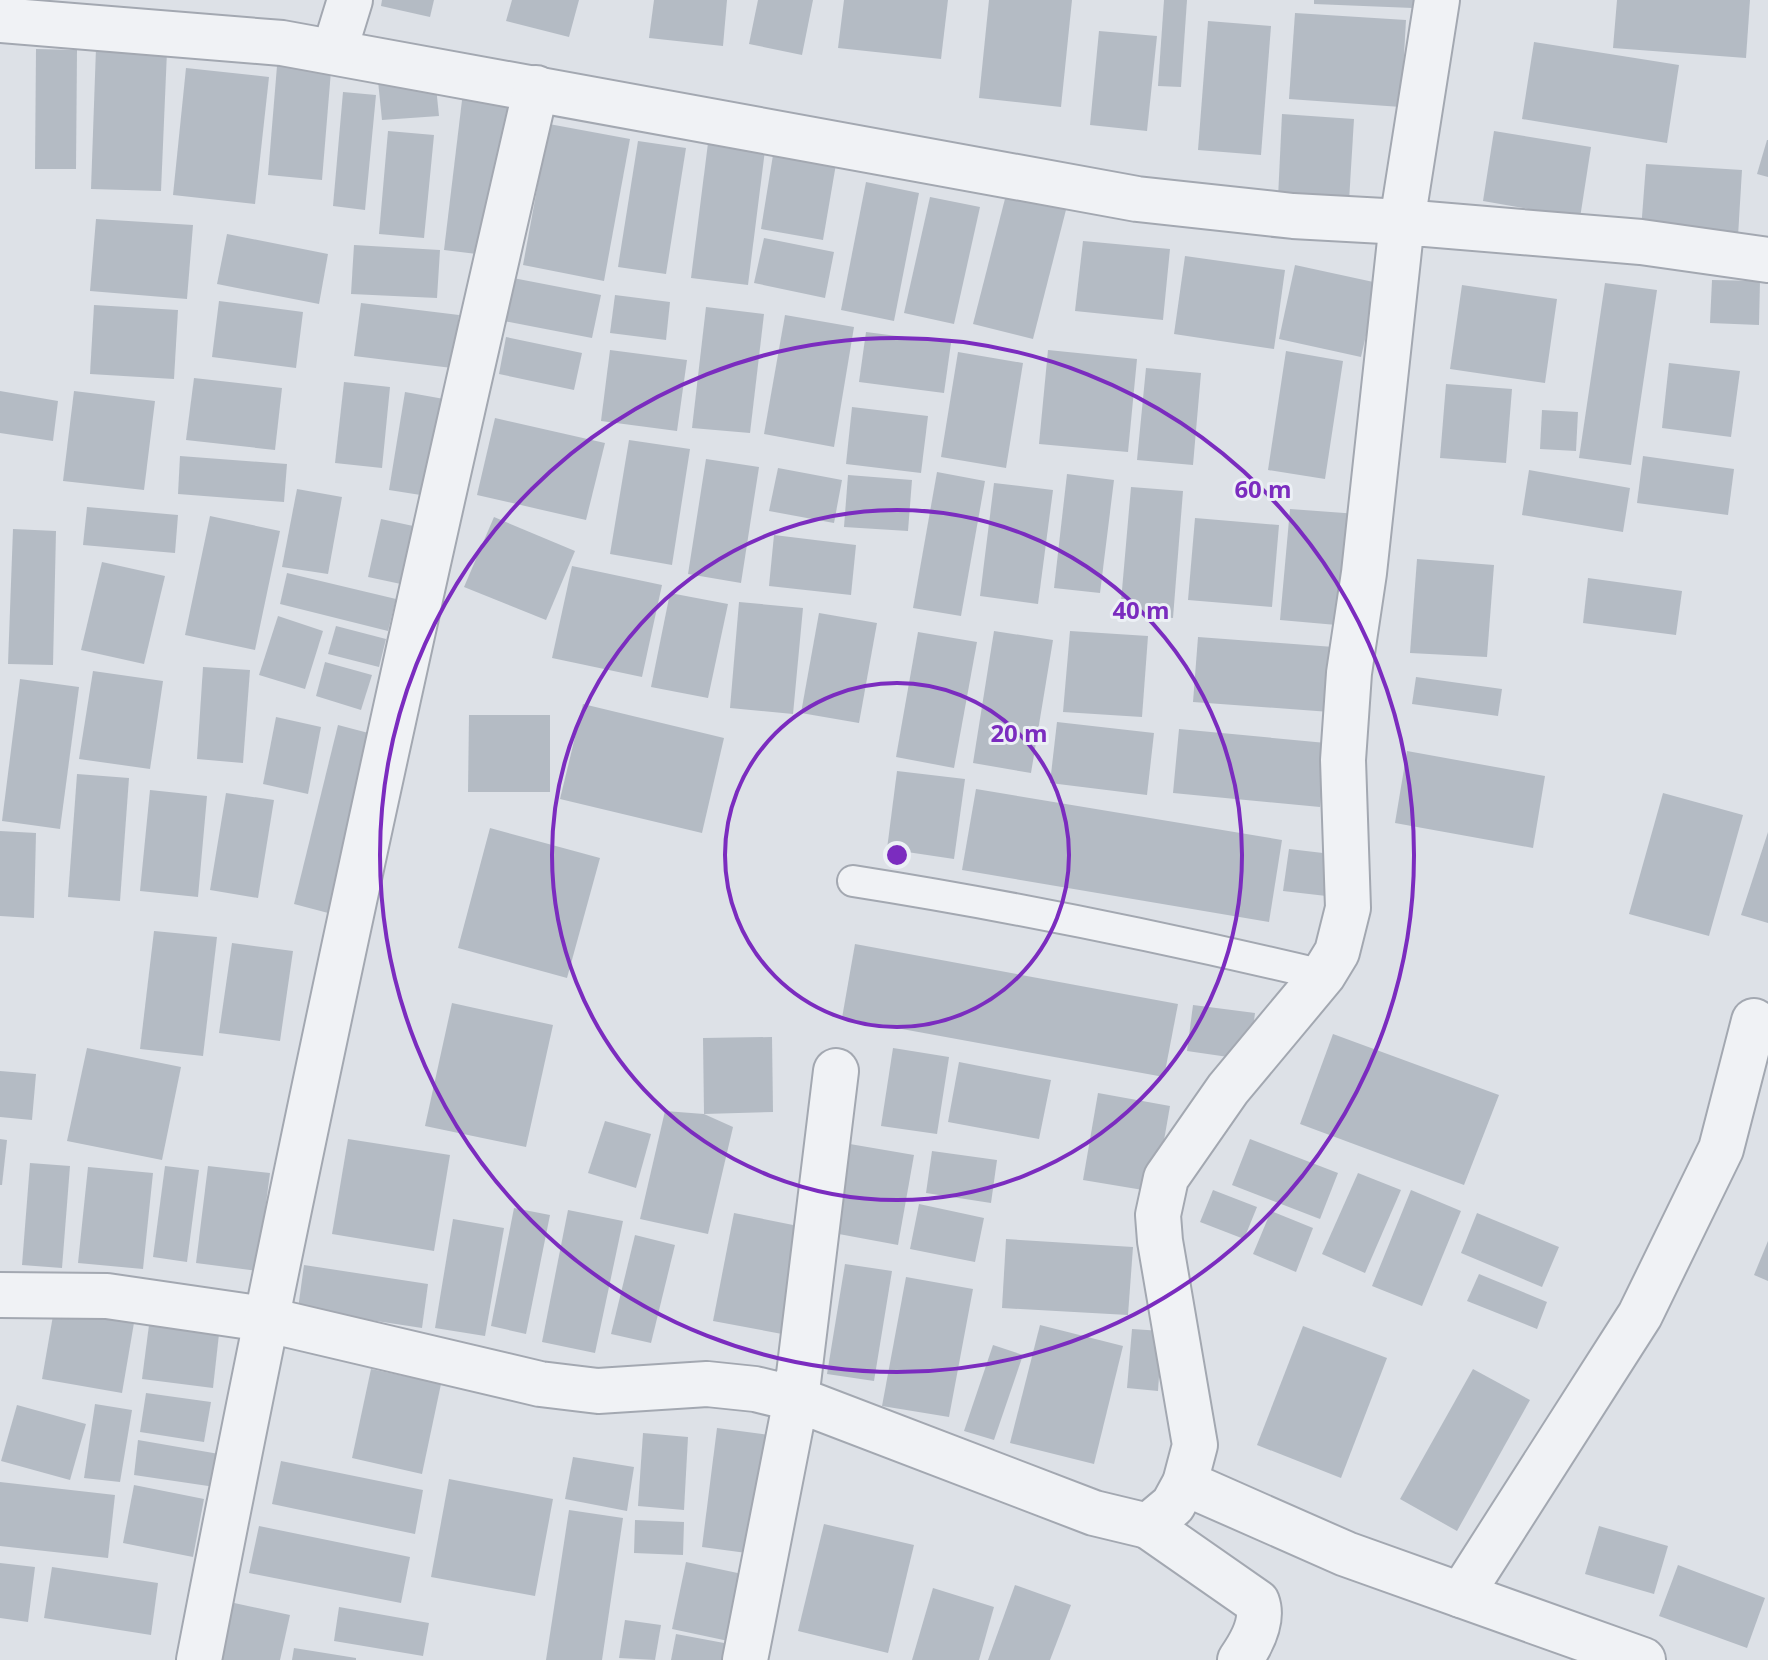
<svg xmlns="http://www.w3.org/2000/svg" width="1768" height="1660" font-family="'Open Sans',sans-serif">
	<style>
		.building { fill: #b4bbc4 }
		.lines { fill: none; stroke-linecap: round; stroke-linejoin: round }
		.service-casing { stroke: #a3a8b1; stroke-width: 34 }
		.minor-casing { stroke: #a3a8b1; stroke-width: 48 }
		.service { stroke: #f0f2f5; stroke-width: 30 }
		.minor { stroke: #f0f2f5; stroke-width: 44 }
		.ring { fill: none; stroke: #7b2cbf; stroke-width: 4 }
		.centre { fill: #7b2cbf; stroke: #ecf0f5; stroke-width: 4 }
		.ring-label { font-size: 24px; text-anchor: middle; font-weight: bold; fill: #7b2cbf; stroke: #ecf0f5; stroke-width: 6; stroke-linejoin: round; paint-order: stroke }
	</style>
	<rect width="100%" height="100%" fill="#dde1e7"/>
	<g class="building">
		<path d="M382 0H434L430 17 381 6Z"/>
		<path d="M512 0H579L569 37 506 21Z"/>
		<path d="M654 0H727L723 46 649 38Z"/>
		<path d="M758 0H813L802 55 749 44Z"/>
		<path d="M844 0H948L941 59 838 48Z"/>
		<path d="M989 0H1072L1061 107 979 98Z"/>
		<path d="M1164 0H1187L1181 87 1158 86Z"/>
		<path d="M1314 0H1413V8L1314 4Z"/>
		<path d="M1617 0H1750L1746 58 1613 48Z"/>
		<path d="M1295 13 1406 20 1401 107 1289 99Z"/>
		<path d="M1208 21 1271 26 1261 155 1198 150Z"/>
		<path d="M1099 31 1157 36 1147 131 1090 125Z"/>
		<path d="M1534 42 1679 65 1667 143 1522 119Z"/>
		<path d="M96 48 167 51 161 191 91 189Z"/>
		<path d="M36 49 77 50 76 169H35Z"/>
		<path d="M277 66 331 71 322 180 268 175Z"/>
		<path d="M186 68 269 77 255 204 173 195Z"/>
		<path d="M435 77 439 116 382 120 378 81Z"/>
		<path d="M343 92 376 95 365 210 333 206Z"/>
		<path d="M463 92 510 98 493 256 444 250Z"/>
		<path d="M1282 114 1354 119 1349 201 1278 198Z"/>
		<path d="M549 124 630 139 604 281 523 265Z"/>
		<path d="M388 131 434 135 424 238 379 234Z"/>
		<path d="M1494 131 1591 147 1580 218 1483 201Z"/>
		<path d="M1767 140H1768V177L1757 174Z"/>
		<path d="M638 141 686 148 666 274 618 267Z"/>
		<path d="M708 143 765 150 748 285 691 278Z"/>
		<path d="M773 155 836 164 823 240 761 229Z"/>
		<path d="M1646 164 1742 170 1738 236 1641 230Z"/>
		<path d="M866 182 919 193 894 321 841 310Z"/>
		<path d="M1008 187 1068 202 1033 339 973 324Z"/>
		<path d="M930 197 980 207 954 324 904 313Z"/>
		<path d="M96 219 193 225 187 299 90 291Z"/>
		<path d="M227 234 328 254 319 304 217 284Z"/>
		<path d="M764 238 834 252 825 298 754 283Z"/>
		<path d="M1083 241 1170 249 1163 320 1075 311Z"/>
		<path d="M354 245 440 250 437 298 351 294Z"/>
		<path d="M1185 256 1285 270 1274 349 1174 334Z"/>
		<path d="M1295 265 1378 283 1361 357 1279 339Z"/>
		<path d="M513 278 601 295 592 338 504 321Z"/>
		<path d="M1712 280 1760 281 1759 325 1710 323Z"/>
		<path d="M1605 283 1657 290 1631 465 1579 458Z"/>
		<path d="M1462 285 1557 299 1545 383 1450 369Z"/>
		<path d="M615 295 670 302 666 340 610 333Z"/>
		<path d="M219 301 303 312 296 368 212 357Z"/>
		<path d="M361 303 459 315 452 368 354 356Z"/>
		<path d="M94 305 178 310 174 379 90 374Z"/>
		<path d="M706 307 764 314 750 433 692 428Z"/>
		<path d="M785 315 854 327 834 447 764 434Z"/>
		<path d="M866 332 951 343 944 393 859 382Z"/>
		<path d="M506 337 582 353 574 390 499 374Z"/>
		<path d="M610 350 687 360 677 431 601 421Z"/>
		<path d="M1048 350 1137 359 1128 452 1039 444Z"/>
		<path d="M1286 351 1343 361 1325 479 1268 470Z"/>
		<path d="M958 352 1023 363 1006 468 941 457Z"/>
		<path d="M1669 363 1740 371 1731 437 1662 428Z"/>
		<path d="M1146 368 1201 373 1193 465 1137 460Z"/>
		<path d="M194 378 282 388 275 450 186 440Z"/>
		<path d="M344 382 390 387 382 468 335 463Z"/>
		<path d="M1446 384 1512 389 1506 463 1440 458Z"/>
		<path d="M0 391 58 401 53 441 0 433Z"/>
		<path d="M74 391 155 401 144 490 63 481Z"/>
		<path d="M405 392 444 399 427 496 389 490Z"/>
		<path d="M852 407 928 416 921 473 846 464Z"/>
		<path d="M1542 410 1578 412 1576 451 1540 449Z"/>
		<path d="M495 418 605 443 586 520 477 495Z"/>
		<path d="M629 440 690 449 672 565 610 554Z"/>
		<path d="M180 456 287 464 284 502 178 494Z"/>
		<path d="M1643 456 1734 469 1728 515 1637 503Z"/>
		<path d="M706 459 759 467 741 583 688 574Z"/>
		<path d="M778 468 842 480 834 523 769 511Z"/>
		<path d="M1529 470 1630 488 1623 532 1522 515Z"/>
		<path d="M937 472 985 481 961 616 913 608Z"/>
		<path d="M1067 474 1114 480 1100 593 1054 588Z"/>
		<path d="M848 475 912 480 908 531 844 527Z"/>
		<path d="M994 483 1053 490 1038 604 980 596Z"/>
		<path d="M1131 487 1183 491 1173 618 1120 613Z"/>
		<path d="M297 489 342 497 328 574 282 567Z"/>
		<path d="M87 507 178 515 175 553 83 545Z"/>
		<path d="M1290 509 1358 514 1348 626 1280 620Z"/>
		<path d="M210 516 280 531 255 650 185 635Z"/>
		<path d="M494 517 575 551 546 620 464 587Z"/>
		<path d="M1195 518 1279 525 1272 607 1188 600Z"/>
		<path d="M381 519 427 529 415 587 368 577Z"/>
		<path d="M13 529 56 531 53 665 8 664Z"/>
		<path d="M774 535 856 545 851 595 769 586Z"/>
		<path d="M1417 559 1494 565 1487 657 1410 653Z"/>
		<path d="M102 562 165 576 144 664 81 650Z"/>
		<path d="M572 566 662 585 642 677 552 658Z"/>
		<path d="M287 573 396 599 388 631 280 604Z"/>
		<path d="M1588 578 1682 591 1676 635 1583 623Z"/>
		<path d="M670 593 728 604 708 698 651 687Z"/>
		<path d="M739 602 803 608 793 714 730 708Z"/>
		<path d="M819 613 877 623 859 723 801 713Z"/>
		<path d="M278 616 323 631 305 689 259 675Z"/>
		<path d="M336 626 386 639 379 667 328 654Z"/>
		<path d="M994 631 1053 640 1031 773 973 763Z"/>
		<path d="M1070 631 1148 636 1142 717 1063 712Z"/>
		<path d="M918 632 977 642 954 768 896 757Z"/>
		<path d="M1198 637 1334 647 1330 712 1193 702Z"/>
		<path d="M325 662 372 675 361 710 316 696Z"/>
		<path d="M203 667 250 670 243 763 197 759Z"/>
		<path d="M93 671 163 681 150 769 79 759Z"/>
		<path d="M1416 677 1502 689 1498 716 1412 704Z"/>
		<path d="M20 679 79 687 60 829 2 821Z"/>
		<path d="M583 704 724 738 702 833 560 799Z"/>
		<path d="M469 715H550V792H468Z"/>
		<path d="M276 717 321 727 308 794 263 784Z"/>
		<path d="M1057 722 1154 733 1147 795 1050 783Z"/>
		<path d="M338 725 376 735 332 914 294 904Z"/>
		<path d="M1179 729 1326 743 1320 807 1173 793Z"/>
		<path d="M1407 751 1545 776 1533 848 1395 823Z"/>
		<path d="M897 771 965 779 954 859 887 849Z"/>
		<path d="M77 774 129 778 120 901 68 897Z"/>
		<path d="M976 789 1282 840 1269 922 962 870Z"/>
		<path d="M150 790 207 796 198 897 140 891Z"/>
		<path d="M226 793 274 800 258 898 210 890Z"/>
		<path d="M1663 793 1743 815 1709 936 1629 914Z"/>
		<path d="M490 828 600 858 567 978 458 948Z"/>
		<path d="M0 831 36 833 34 918 0 916Z"/>
		<path d="M1768 832V923L1741 915Z"/>
		<path d="M1289 849 1340 855 1335 897 1283 891Z"/>
		<path d="M154 931 217 937 203 1056 140 1049Z"/>
		<path d="M232 943 293 951 280 1041 219 1033Z"/>
		<path d="M855 944 1178 1004 1164 1077 842 1018Z"/>
		<path d="M452 1003 553 1025 526 1147 425 1126Z"/>
		<path d="M1193 1005 1255 1013 1249 1060 1187 1051Z"/>
		<path d="M1333 1034 1499 1095 1464 1185 1300 1124Z"/>
		<path d="M772 1037 773 1112 704 1114 703 1038Z"/>
		<path d="M87 1048 181 1067 162 1160 67 1141Z"/>
		<path d="M893 1048 949 1057 937 1134 881 1126Z"/>
		<path d="M959 1062 1051 1080 1039 1139 948 1122Z"/>
		<path d="M0 1071 36 1074 32 1120 0 1117Z"/>
		<path d="M1098 1093 1170 1106 1155 1192 1083 1180Z"/>
		<path d="M665 1111 704 1114 733 1127 708 1234 640 1219Z"/>
		<path d="M605 1121 651 1134 636 1188 588 1173Z"/>
		<path d="M0 1139 7 1140 2 1185H0Z"/>
		<path d="M348 1139 450 1155 434 1251 332 1234Z"/>
		<path d="M1250 1139 1338 1173 1320 1219 1232 1185Z"/>
		<path d="M844 1143 914 1155 898 1245 828 1232Z"/>
		<path d="M932 1151 997 1160 991 1203 926 1193Z"/>
		<path d="M30 1163 70 1166 62 1268 22 1265Z"/>
		<path d="M165 1166 199 1170 187 1262 153 1257Z"/>
		<path d="M208 1166 270 1173 257 1271 196 1263Z"/>
		<path d="M88 1167 153 1173 143 1269 78 1263Z"/>
		<path d="M1358 1173 1401 1190 1365 1273 1322 1254Z"/>
		<path d="M1213 1190 1257 1207 1244 1239 1200 1222Z"/>
		<path d="M1411 1190 1461 1211 1422 1306 1372 1286Z"/>
		<path d="M919 1204 984 1218 975 1262 910 1249Z"/>
		<path d="M514 1208 550 1215 526 1334 491 1326Z"/>
		<path d="M568 1210 623 1221 595 1353 542 1342Z"/>
		<path d="M1271 1211 1313 1228 1296 1272 1253 1254Z"/>
		<path d="M734 1213 803 1227 782 1334 713 1321Z"/>
		<path d="M1477 1213 1559 1247 1542 1287 1461 1253Z"/>
		<path d="M453 1219 504 1228 485 1336 435 1328Z"/>
		<path d="M635 1235 675 1245 651 1343 611 1334Z"/>
		<path d="M1006 1239 1133 1247 1128 1315 1002 1308Z"/>
		<path d="M1768 1241V1281L1754 1275Z"/>
		<path d="M845 1264 892 1271 874 1381 827 1374Z"/>
		<path d="M304 1265 428 1284 422 1328 298 1309Z"/>
		<path d="M1479 1274 1547 1302 1537 1329 1467 1301Z"/>
		<path d="M906 1277 973 1289 949 1417 882 1406Z"/>
		<path d="M55 1304 135 1317 122 1393 42 1379Z"/>
		<path d="M149 1325 219 1334 213 1388 142 1379Z"/>
		<path d="M1040 1325 1123 1346 1094 1464 1010 1443Z"/>
		<path d="M1303 1326 1387 1358 1341 1478 1257 1445Z"/>
		<path d="M1132 1329 1162 1331 1158 1391 1127 1388Z"/>
		<path d="M993 1345 1023 1355 994 1440 964 1431Z"/>
		<path d="M371 1369 441 1384 422 1474 352 1458Z"/>
		<path d="M1473 1369 1530 1400 1457 1531 1400 1499Z"/>
		<path d="M146 1393 211 1402 204 1442 140 1432Z"/>
		<path d="M95 1404 132 1410 120 1482 84 1478Z"/>
		<path d="M17 1405 86 1424 70 1480 1 1461Z"/>
		<path d="M717 1428 769 1435 754 1554 702 1547Z"/>
		<path d="M643 1433 688 1437 684 1510 638 1506Z"/>
		<path d="M138 1440 219 1454 215 1487 134 1475Z"/>
		<path d="M573 1457 634 1467 627 1511 565 1499Z"/>
		<path d="M281 1461 423 1490 415 1534 272 1504Z"/>
		<path d="M449 1479 553 1499 535 1596 431 1577Z"/>
		<path d="M0 1482 115 1495 108 1558 0 1546Z"/>
		<path d="M134 1485 204 1499 193 1557 123 1543Z"/>
		<path d="M569 1510 623 1518 602 1660H546Z"/>
		<path d="M635 1520 684 1522 683 1555 634 1553Z"/>
		<path d="M824 1524 914 1545 888 1653 798 1631Z"/>
		<path d="M259 1526 410 1557 401 1603 249 1573Z"/>
		<path d="M1599 1526 1668 1546 1654 1594 1585 1574Z"/>
		<path d="M686 1562 747 1575 733 1642 672 1629Z"/>
		<path d="M0 1563 35 1567 28 1622 0 1618Z"/>
		<path d="M1678 1565 1765 1598 1747 1648 1659 1616Z"/>
		<path d="M52 1567 158 1583 151 1635 44 1618Z"/>
		<path d="M1015 1585 1071 1605 1050 1660H988Z"/>
		<path d="M933 1588 994 1607 979 1660H912Z"/>
		<path d="M225 1601 290 1615 280 1660H211Z"/>
		<path d="M339 1607 429 1623 423 1656 334 1641Z"/>
		<path d="M625 1620 661 1625 655 1660 619 1658Z"/>
		<path d="M676 1634 740 1646 738 1660H671Z"/>
		<path d="M294 1648 356 1658V1660H292Z"/>
	</g>
	<g class="lines">
		<defs>
			<path id="service" d="M853 881C1012 906 1167 938 1323 975"/>
			<g id="minor">
				<path d="M0 20 282 43 1137 199 1293 216 1402 222 1437 0"/>
				<path d="M334 52 350 0"/>
				<path d="M0 1295 107 1296 264 1319 540 1384 598 1391 707 1384 755 1389 796 1399 836 1071"/>
				<path d="M1185 1483 1346 1554 1643 1660"/>
				<path d="M1148 1526 1257 1602C1264 1621 1251 1644 1240 1660"/>
				<path d="M1461 1595 1640 1315 1721 1149 1754 1021"/>
				<path d="M199 1660C300 1134 415 610 536 88"/>
				<path d="M745 1660 796 1399 1094 1513 1148 1526 1173 1505 1185 1483 1195 1445 1160 1241 1158 1215 1166 1178 1228 1089 1323 975 1337 952 1348 908 1343 760 1349 673 1364 573 1402 222 1641 242 1768 260"/>
			</g>
		</defs>
		<use href="#service" class="service-casing"/>
		<use href="#minor" class="minor-casing"/>
		<use href="#service" class="service"/>
		<use href="#minor" class="minor"/>
	</g>
	<g class="ring">
		<circle cx="897" cy="855" r="172"/>
		<circle cx="897" cy="855" r="345"/>
		<circle cx="897" cy="855" r="517"/>
	</g>
	<circle cx="897" cy="855" r="12" class="centre"/>
	<g class="ring-label">
		<text x="1263" y="498">60 m</text>
		<text x="1141" y="619">40 m</text>
		<text x="1019" y="742">20 m</text>
	</g>
</svg>
